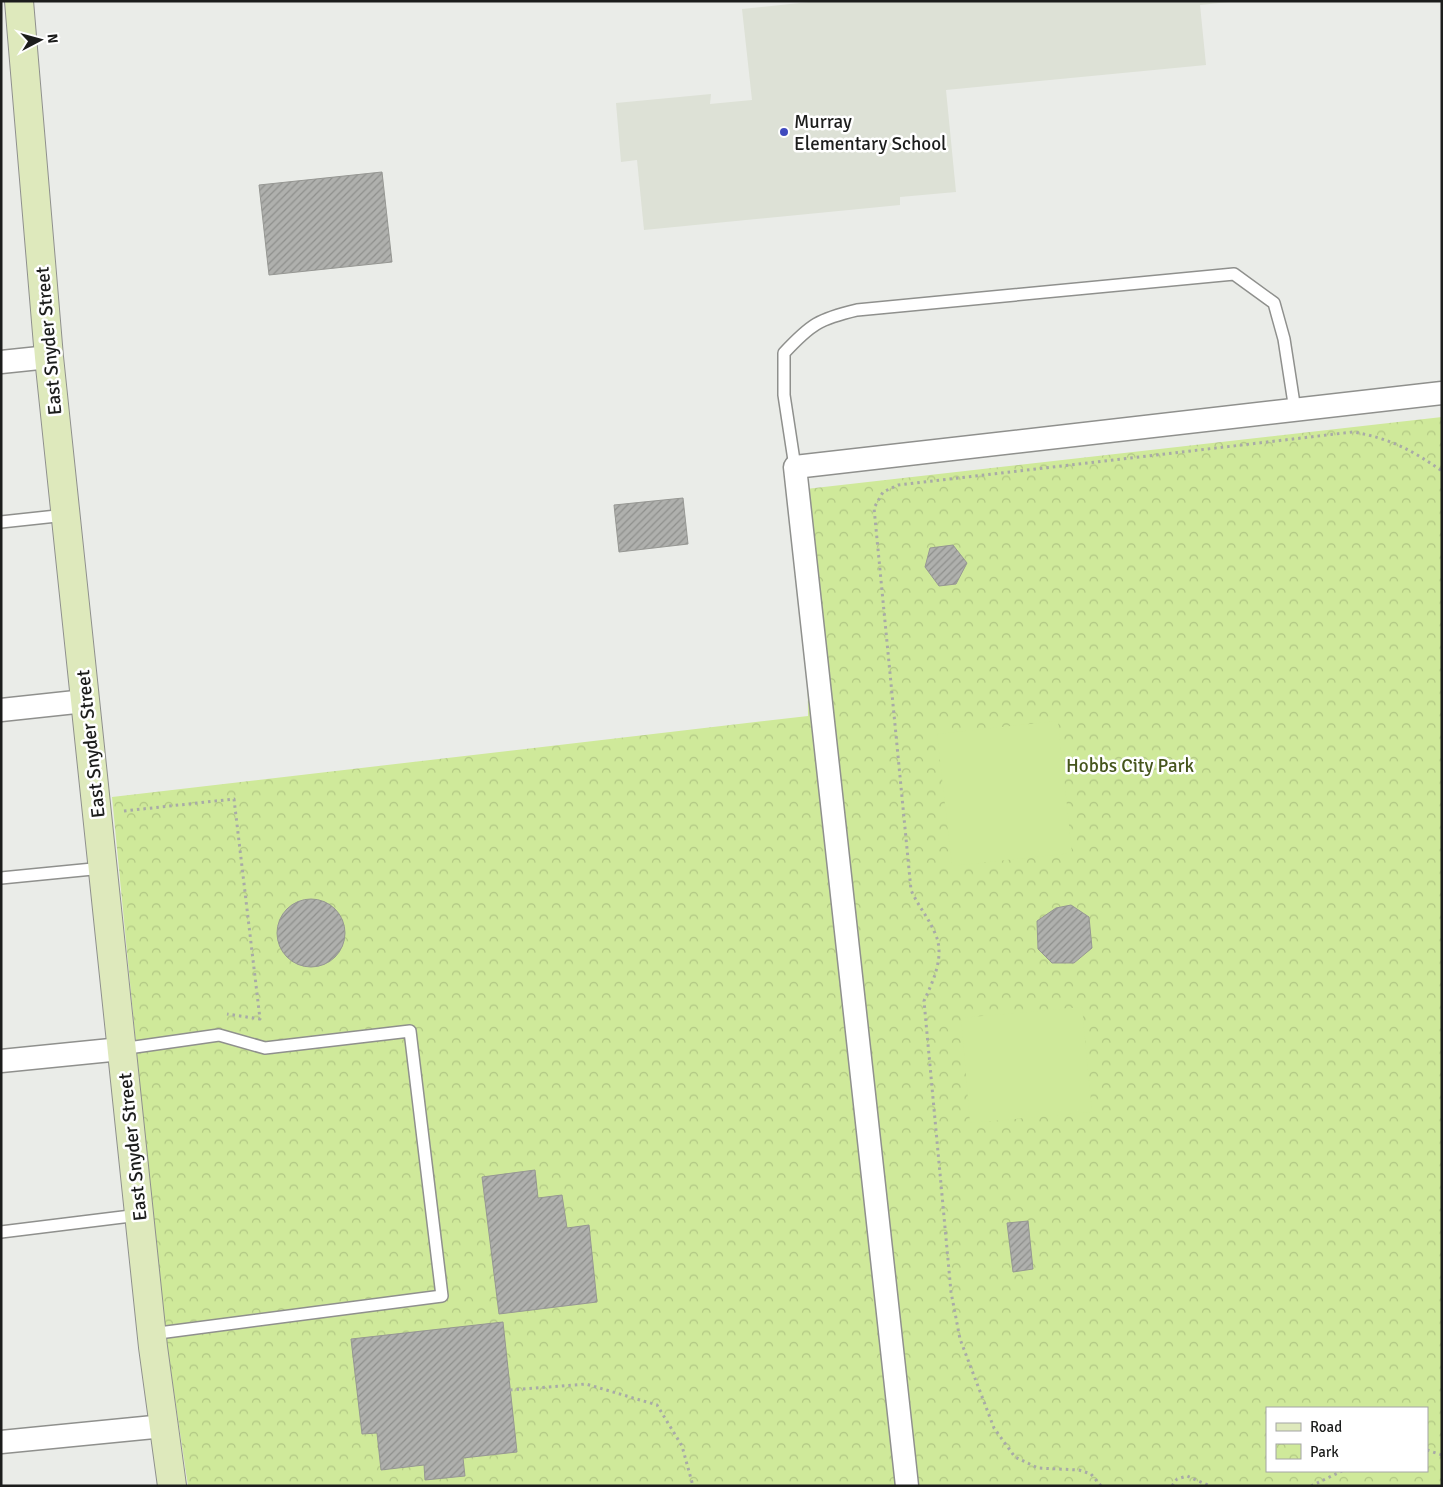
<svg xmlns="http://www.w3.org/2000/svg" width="1443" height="1487" font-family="Signika,sans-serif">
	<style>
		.built { fill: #dde1d6 }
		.park { fill: url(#park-crowns); fill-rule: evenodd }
		.garden { fill: #cfe99a }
		.building { fill: url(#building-hatch); stroke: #969793 }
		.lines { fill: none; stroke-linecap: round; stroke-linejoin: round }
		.lane-casing { stroke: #8f908d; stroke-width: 14 }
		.street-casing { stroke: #8f908d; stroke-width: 25 }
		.secondary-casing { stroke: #8f908d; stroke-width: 30 }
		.path { stroke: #a8aaa7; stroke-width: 3; stroke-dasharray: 2.5 4; stroke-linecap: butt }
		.lane { stroke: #fff; stroke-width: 11 }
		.street { stroke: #fff; stroke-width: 22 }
		.secondary { stroke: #dee9bc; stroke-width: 28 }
		.poi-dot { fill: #3f4abe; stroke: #fff; stroke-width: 2 }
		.labels { text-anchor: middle; stroke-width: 5; stroke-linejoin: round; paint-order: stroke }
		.poi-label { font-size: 19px; fill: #1c1d1c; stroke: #fff; text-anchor: start }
		.street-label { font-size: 19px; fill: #1c1d1c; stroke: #fff }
		.park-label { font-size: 19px; fill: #45551c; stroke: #fff }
	</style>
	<defs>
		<pattern id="park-crowns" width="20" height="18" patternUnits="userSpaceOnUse" patternTransform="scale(1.25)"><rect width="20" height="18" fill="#cfe99a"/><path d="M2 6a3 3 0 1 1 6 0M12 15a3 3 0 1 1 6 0" fill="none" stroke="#b1c784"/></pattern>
		<pattern id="building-hatch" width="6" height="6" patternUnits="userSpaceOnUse" patternTransform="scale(1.25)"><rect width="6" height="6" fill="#afb0ad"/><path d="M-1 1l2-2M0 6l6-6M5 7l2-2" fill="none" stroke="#8e8f8c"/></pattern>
	</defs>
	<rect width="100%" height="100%" fill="#eaece8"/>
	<path class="built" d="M818 1H1229V2L1200 5 1206 65 946 90 956 192 900 197V205L644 230 637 160 621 162 616 103 711 94 710 104 752 100 742 9Z"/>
	<path class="park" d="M1442 417V1486H188L162 1313 112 797 808 716 806 489ZM1267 1408H1427V1471H1267Z"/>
	<g class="garden">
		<path d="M1058 721 1072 853 952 866 937 734Z"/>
		<path d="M1082 1007 1092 1112 970 1123 961 1018Z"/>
	</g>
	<g class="building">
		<path d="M382 172 392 262 269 275 259 185Z"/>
		<path d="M683 498 688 544 619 552 614 505Z"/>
		<path d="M953 545 967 563 956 584 939 586 925 567 930 548Z"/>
		<circle cx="311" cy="933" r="34"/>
		<path d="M1071 905 1089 917 1092 948 1074 963H1052L1038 949 1037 921 1056 908Z"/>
		<path d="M535 1170 538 1198 562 1195 567 1228 589 1225 597 1302 499 1314 482 1177Z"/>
		<path d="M1028 1221 1033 1269 1013 1272 1007 1223Z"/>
		<path d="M503 1322 517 1452 463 1458 465 1476 425 1480 424 1465 381 1470 377 1433 362 1434 351 1339Z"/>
	</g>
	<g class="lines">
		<defs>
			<g id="lane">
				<path d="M795 467 784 395V353C811 324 819 319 857 310L1234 274 1274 303 1284 339 1295 410"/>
				<path d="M1 522 66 515"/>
				<path d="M1 878 103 868"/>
				<path d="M121 1049 219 1035 265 1048 410 1031 442 1296 151 1334"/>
				<path d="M1 1232 139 1215"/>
			</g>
			<g id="street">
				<path d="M1 362 49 357"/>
				<path d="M1 710 85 701"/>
				<path d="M1 1061 121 1049"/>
				<path d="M1 1442 164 1426"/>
				<path d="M907 1486 795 467 1442 393"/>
			</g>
			<path id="secondary" d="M19 1 49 357 153 1347 172 1486"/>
		</defs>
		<use href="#lane" class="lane-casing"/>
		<use href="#street" class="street-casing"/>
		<use href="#secondary" class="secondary-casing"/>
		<g class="path">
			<path d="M124 811 234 799 260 1019 227 1014"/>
			<path d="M510 1390 586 1384 657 1405 682 1446 693 1486"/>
			<path d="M1427 1450 1442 1455"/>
			<path d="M1101 1486 1091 1474 1079 1470 1038 1468 1015 1457 994 1428 960 1339 951 1292 924 1001C934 979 946 954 934 931 928 917 918 906 911 890L874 508 883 492 898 485 1353 432C1389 438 1412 450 1442 471"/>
			<path d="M1172 1486 1177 1479 1187 1476 1210 1486"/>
			<path d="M1311 1486 1342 1471"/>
		</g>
		<use href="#lane" class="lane"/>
		<use href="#street" class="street"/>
		<use href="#secondary" class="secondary"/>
	</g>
	<circle class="poi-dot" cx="784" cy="132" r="5"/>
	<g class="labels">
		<g class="poi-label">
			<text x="794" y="128">Murray<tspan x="794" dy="22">Elementary School</tspan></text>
		</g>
		<g class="street-label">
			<text transform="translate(48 341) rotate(-95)" y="7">East Snyder Street</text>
			<text transform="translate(90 744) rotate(-96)" y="7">East Snyder Street</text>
			<text transform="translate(132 1147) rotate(-96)" y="7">East Snyder Street</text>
		</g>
		<g class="park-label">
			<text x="1130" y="772">Hobbs City Park</text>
		</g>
	</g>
	<rect width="1443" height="1487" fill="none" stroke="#1c1d1c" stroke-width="5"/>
	<rect x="1266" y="1407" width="162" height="65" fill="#ffffff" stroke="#a4a5a4"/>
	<rect x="1276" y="1423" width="25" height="8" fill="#dee9bc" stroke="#a4a5a4"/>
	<text x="1310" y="1432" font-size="15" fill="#1c1d1c">Road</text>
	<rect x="1276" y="1444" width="25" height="15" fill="url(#park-crowns)" stroke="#a4a5a4"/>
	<text x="1310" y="1457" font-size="15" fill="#1c1d1c">Park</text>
	<g transform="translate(40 40) rotate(84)" stroke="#ffffff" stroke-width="4" paint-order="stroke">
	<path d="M0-4L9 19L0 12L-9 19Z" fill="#1c1d1c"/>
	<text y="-8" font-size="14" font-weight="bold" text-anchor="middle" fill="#1c1d1c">N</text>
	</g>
</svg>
